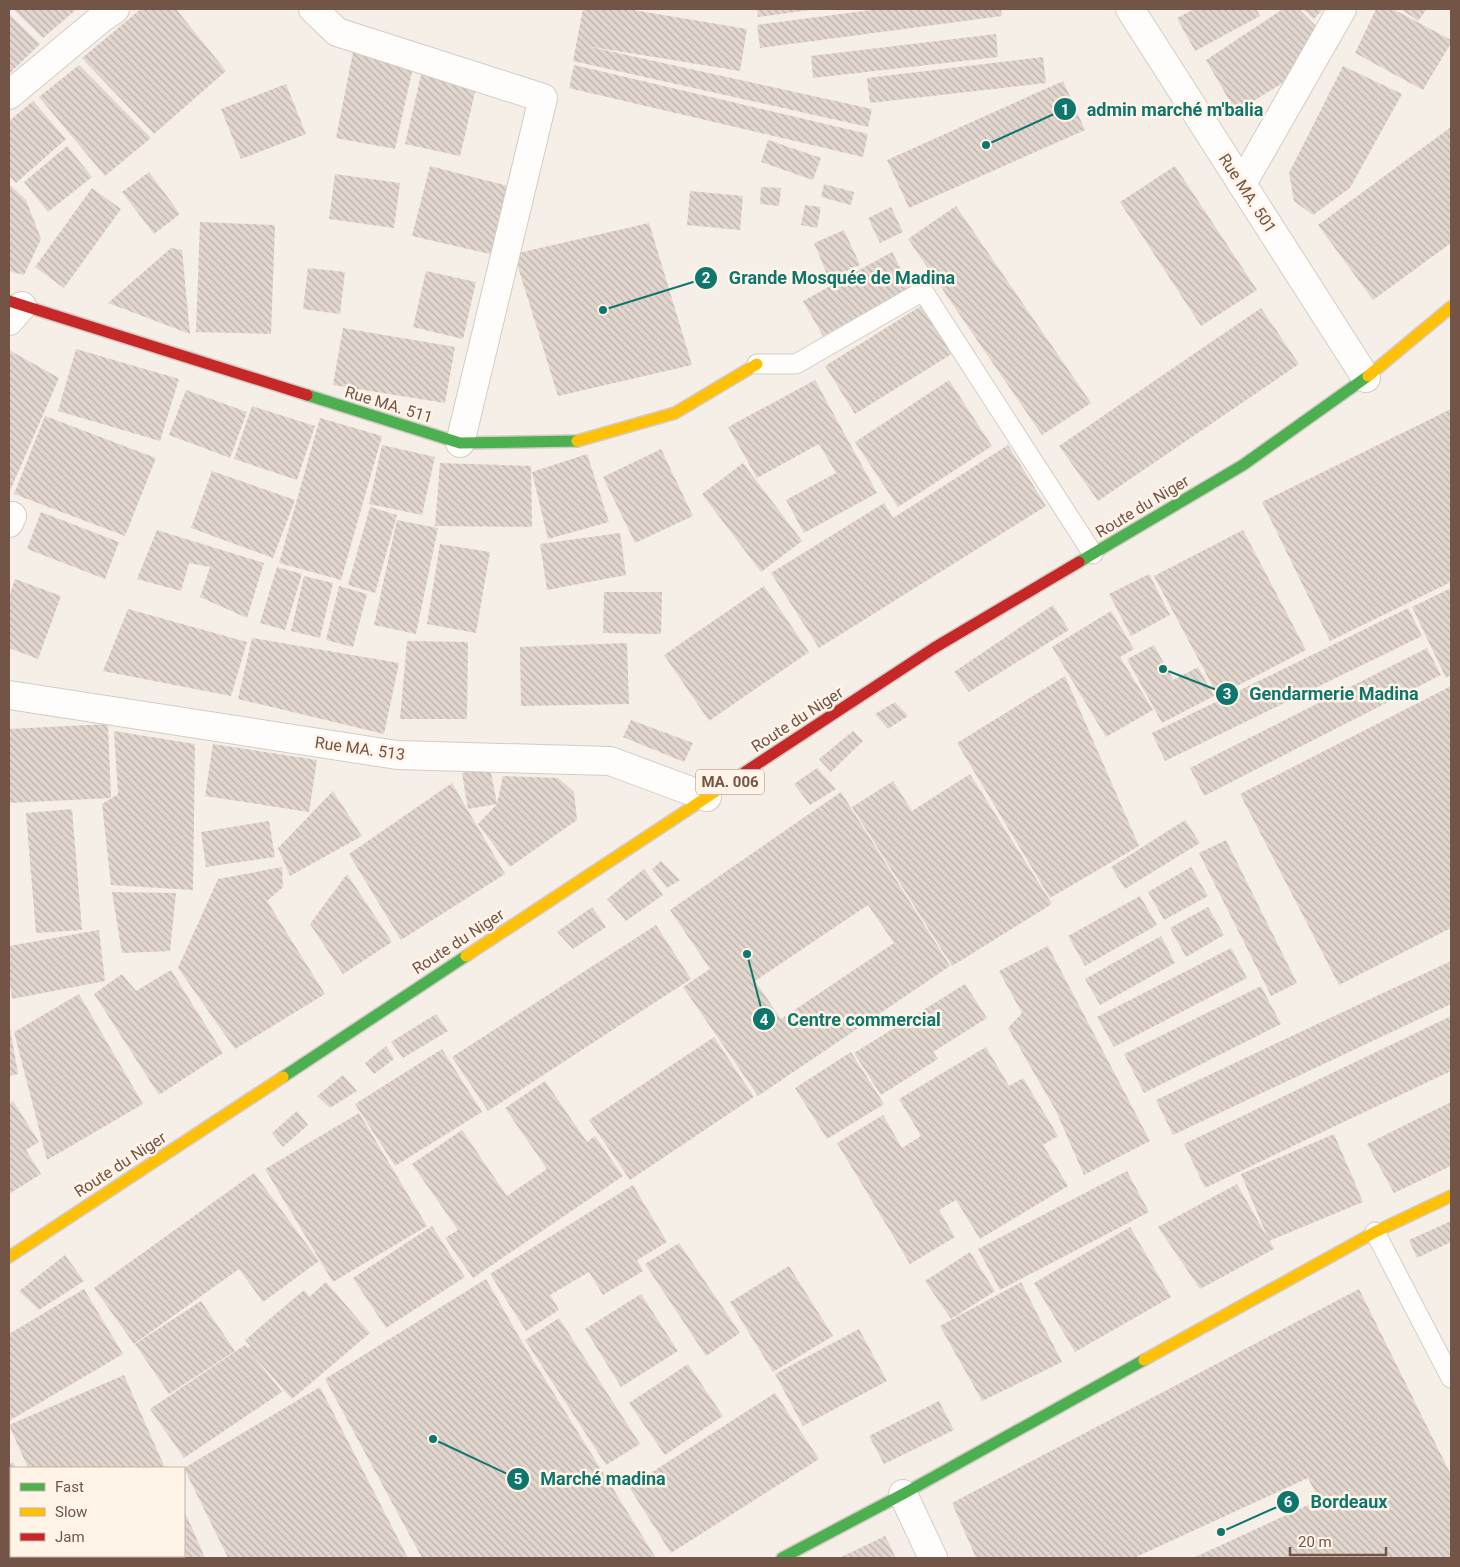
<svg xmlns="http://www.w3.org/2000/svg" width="1460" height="1567" font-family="Roboto,sans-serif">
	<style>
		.building { fill: url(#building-back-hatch); fill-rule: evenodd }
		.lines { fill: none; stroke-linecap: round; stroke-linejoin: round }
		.lane-casing { stroke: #d4cbc5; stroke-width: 21 }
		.street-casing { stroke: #d4cbc5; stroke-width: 30 }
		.fast-casing { stroke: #d4cbc4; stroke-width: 14 }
		.slow-casing { stroke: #d4cbc4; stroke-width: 14 }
		.jam-casing { stroke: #d4cbc4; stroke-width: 14 }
		.lane { stroke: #fefdfb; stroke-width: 19 }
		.street { stroke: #fefdfb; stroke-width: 28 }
		.fast { stroke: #4caf50; stroke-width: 11 }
		.slow { stroke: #ffc107; stroke-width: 11 }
		.jam { stroke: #c62828; stroke-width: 11 }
		.labels { text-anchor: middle; stroke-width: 5; stroke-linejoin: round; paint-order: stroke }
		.shield { fill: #fff4e7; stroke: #9d8578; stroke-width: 1 }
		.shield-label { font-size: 15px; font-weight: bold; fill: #735548 }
		.street-label { font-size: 16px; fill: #735548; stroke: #fff4e7 }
		.leader { fill: none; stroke: #0f766e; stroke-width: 2 }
		.callout-dot { fill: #0f766e; stroke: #fff4e7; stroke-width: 2 }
		.mark-label { font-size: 15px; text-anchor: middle; font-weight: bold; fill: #fff }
		.callout-label { font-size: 18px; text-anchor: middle; font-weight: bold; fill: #0f766e; stroke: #fff4e7; stroke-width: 5; stroke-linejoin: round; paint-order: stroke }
	</style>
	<defs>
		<pattern id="building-back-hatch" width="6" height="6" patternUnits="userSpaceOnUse" patternTransform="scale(1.25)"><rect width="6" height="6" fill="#e2d7cf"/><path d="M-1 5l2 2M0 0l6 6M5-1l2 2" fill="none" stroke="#bcb1aa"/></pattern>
	</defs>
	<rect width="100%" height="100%" fill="#f6efe7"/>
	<g class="building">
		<path d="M13 9H77L43 38Z"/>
		<path d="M141 9H176L226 71 154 134 82 58Z"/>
		<path d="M583 9H627L747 29 740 71 586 46 872 109 868 127 573 61Z"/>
		<path d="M757 9H811V10L758 17Z"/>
		<path d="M879 9H1001L1002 16 760 48 757 25Z"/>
		<path d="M1194 9H1256L1260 16 1195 51 1177 18Z"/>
		<path d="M1283 9H1299L1319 29 1294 70 1281 84 1236 112 1206 60Z"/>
		<path d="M1303 9H1323L1314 19Z"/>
		<path d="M1376 9H1393L1451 40V43L1423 90 1355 53Z"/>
		<path d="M1401 9H1427L1418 21Z"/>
		<path d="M9 14 40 44 9 74Z"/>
		<path d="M996 34 998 57 813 78 811 56Z"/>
		<path d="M355 42 415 58 395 149 336 138Z"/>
		<path d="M1043 57 1046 83 870 103 867 78Z"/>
		<path d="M79 65 151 138 105 176 39 97Z"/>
		<path d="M574 65 868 134 863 157 569 88Z"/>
		<path d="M1343 66 1402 94 1350 188 1313 215 1294 201 1289 173Z"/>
		<path d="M422 71 477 84 460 156 405 144Z"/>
		<path d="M1063 81 1085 130 909 208 887 160Z"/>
		<path d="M286 84 306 134 241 159 221 109Z"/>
		<path d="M33 101 66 139 16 183 9 176V121Z"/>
		<path d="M1451 127V243L1373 300 1318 225Z"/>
		<path d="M768 140 821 158 813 180 761 162Z"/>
		<path d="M67 146 92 177 48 212 24 182Z"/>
		<path d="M430 166 508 186 494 255 412 236Z"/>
		<path d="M1175 166 1257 290 1201 326 1120 202Z"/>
		<path d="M149 172 180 214 154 234 122 192Z"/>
		<path d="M335 174 400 183 394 228 329 219Z"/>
		<path d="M9 184 26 200 41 239 24 275 9 271Z"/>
		<path d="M824 184 854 192 851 205 821 197Z"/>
		<path d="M761 187 781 188 779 206 760 204Z"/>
		<path d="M92 188 121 209 64 288 35 267Z"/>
		<path d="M690 191 743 196 740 230 687 225Z"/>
		<path d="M805 205 821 207 817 228 801 225Z"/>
		<path d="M956 206 1091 403 1042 435 908 239Z"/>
		<path d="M891 207 903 232 880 243 868 218Z"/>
		<path d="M200 222 275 225 271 334 196 332Z"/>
		<path d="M649 223 692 365 558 396 514 254Z"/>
		<path d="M844 230 860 265 829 279 814 243Z"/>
		<path d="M171 248 182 250 190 334 108 303Z"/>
		<path d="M892 252 911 287 823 336 803 301Z"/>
		<path d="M308 268 345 272 340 314 303 309Z"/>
		<path d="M426 271 476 282 463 339 413 327Z"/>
		<path d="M924 304 955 352 855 414 825 366Z"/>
		<path d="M1261 308 1299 364 1098 501 1059 446Z"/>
		<path d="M343 328 455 347 445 403 333 385Z"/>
		<path d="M76 349 179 379 160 441 58 411Z"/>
		<path d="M9 350 59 378 9 493Z"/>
		<path d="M815 380 877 493 804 533 786 500 836 473 819 444 757 478 728 427Z"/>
		<path d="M949 380 992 446 898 507 855 442Z"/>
		<path d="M186 390 247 412 230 458 169 435Z"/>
		<path d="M252 406 315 426 297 480 234 459Z"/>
		<path d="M1451 409V582L1330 641 1262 502Z"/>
		<path d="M45 416 156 458 125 536 14 494Z"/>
		<path d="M320 418 382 436 341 580 279 563Z"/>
		<path d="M382 445 435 457 422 515 369 504Z"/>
		<path d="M1008 445 1046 506 819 648 771 573 884 503 893 518Z"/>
		<path d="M661 449 693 516 635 543 603 477Z"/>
		<path d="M587 454 609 522 548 539 532 472Z"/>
		<path d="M440 463 531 466 532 527 435 526Z"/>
		<path d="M743 463 802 541 761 572 702 494Z"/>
		<path d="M212 471 295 500 273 558 191 528Z"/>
		<path d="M370 507 397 515 375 593 348 585Z"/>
		<path d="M41 512 119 542 105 579 27 549Z"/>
		<path d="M397 520 438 528 416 634 374 625Z"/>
		<path d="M157 530 264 563 247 618 200 597 210 567 189 563 181 591 137 579Z"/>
		<path d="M1243 530 1306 650 1218 696 1154 576Z"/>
		<path d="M620 533 626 575 547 590 540 544Z"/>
		<path d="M440 544 490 552 476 633 427 624Z"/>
		<path d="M277 567 302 574 285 630 260 623Z"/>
		<path d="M1149 574 1170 615 1131 636 1109 594Z"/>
		<path d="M304 576 333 583 320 638 291 631Z"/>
		<path d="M15 579 61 596 38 659 9 648V597Z"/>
		<path d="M339 586 367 594 353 647 326 640Z"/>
		<path d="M764 586 809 652 709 721 664 655Z"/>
		<path d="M1451 588V675L1446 678 1412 607Z"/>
		<path d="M604 592H662L661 634 603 633Z"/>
		<path d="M1053 605 1069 630 969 692 954 672Z"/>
		<path d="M1408 608 1422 636 1165 761 1152 733Z"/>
		<path d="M128 609 247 642 231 696 103 671Z"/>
		<path d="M1111 611 1134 649 1120 657 1153 710 1106 737 1052 647Z"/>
		<path d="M252 638 399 663 384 734 238 699Z"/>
		<path d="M407 641 468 642 467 719H400Z"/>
		<path d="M627 643 629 704 521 706 520 647Z"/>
		<path d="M1154 645 1173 680 1198 667 1214 696 1162 723 1127 659Z"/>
		<path d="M1427 648 1441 675 1204 796 1190 768Z"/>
		<path d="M1065 676 1139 846 1050 898 957 743Z"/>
		<path d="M1451 686V928L1339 985 1240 794Z"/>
		<path d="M895 702 908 716 888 729 875 714Z"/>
		<path d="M631 720 693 743 684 762 623 737Z"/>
		<path d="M108 724 111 798 9 803V729Z"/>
		<path d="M114 731 195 744 193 890 111 885 102 804 118 794Z"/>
		<path d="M853 731 863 741 831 772 819 759Z"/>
		<path d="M213 744 317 760 309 812 205 796Z"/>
		<path d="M490 767 497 804 503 776 558 778 574 792 577 820 510 867 478 824 497 804 468 809 462 773Z"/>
		<path d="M817 768 836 789 810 805 794 784Z"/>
		<path d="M970 774 1052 904 952 966 852 807 893 781 912 811Z"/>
		<path d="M452 783 505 874 401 940 349 854Z"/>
		<path d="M333 791 362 836 290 876 278 848Z"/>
		<path d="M841 792 950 966 758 1096 683 987 710 969 670 910ZM868 905 894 943 781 1019 755 981Z"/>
		<path d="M72 809 82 930 36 933 26 813Z"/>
		<path d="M1185 820 1200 843 1125 889 1111 867Z"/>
		<path d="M269 821 275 857 206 867 201 832Z"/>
		<path d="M1226 840 1297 983 1271 996 1199 853Z"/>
		<path d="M661 861 680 880 667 888 652 869Z"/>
		<path d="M282 867 283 887 267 901 325 994 235 1049 178 968 218 879Z"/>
		<path d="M1191 867 1208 896 1164 920 1148 892Z"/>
		<path d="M644 869 663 895 626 921 607 899Z"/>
		<path d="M347 874 392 942 343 974 310 924Z"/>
		<path d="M112 892 176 893 170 951 122 953Z"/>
		<path d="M1140 896 1157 925 1085 966 1068 936Z"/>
		<path d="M592 907 606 927 573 949 557 932Z"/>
		<path d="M1208 907 1224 935 1186 957 1170 928Z"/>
		<path d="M656 925 691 979 488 1111 452 1057Z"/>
		<path d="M99 930 105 981 12 999 9 976V946Z"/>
		<path d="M1161 936 1175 963 1100 1005 1085 979Z"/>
		<path d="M1048 946 1150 1141 1084 1175 1056 1111 1008 1028 1022 1013 999 971Z"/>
		<path d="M1231 948 1247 978 1114 1047 1097 1017Z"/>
		<path d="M1451 961V1004L1173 1135 1156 1100Z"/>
		<path d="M171 970 223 1053 159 1095 94 994 122 974 136 991Z"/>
		<path d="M965 984 987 1018 933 1052 938 1059 881 1095 854 1053Z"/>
		<path d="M1261 986 1281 1024 1144 1093 1124 1054Z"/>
		<path d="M79 994 143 1104 47 1160 14 1032Z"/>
		<path d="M436 1014 448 1031 403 1058 391 1042Z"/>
		<path d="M1451 1016V1071L1205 1188 1184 1144Z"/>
		<path d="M9 1022 18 1074 9 1076Z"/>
		<path d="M714 1037 754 1097 630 1180 589 1120Z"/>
		<path d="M386 1046 394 1059 374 1074 365 1063Z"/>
		<path d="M986 1047 1009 1086 1023 1078 1058 1136 1043 1145 1068 1186 980 1239 956 1200 939 1210 955 1237 910 1264 837 1143 883 1115 902 1148 921 1136 899 1099Z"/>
		<path d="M442 1049 482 1112 395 1166 355 1104Z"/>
		<path d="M851 1052 884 1104 827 1139 795 1088Z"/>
		<path d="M343 1075 357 1091 330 1108 317 1096Z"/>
		<path d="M545 1081 587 1142 595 1136 623 1176 473 1278 445 1238 458 1230 412 1164 462 1130 507 1196 547 1169 505 1108Z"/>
		<path d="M13 1101 39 1142 26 1150 41 1174 9 1194V1104Z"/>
		<path d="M1451 1102V1166L1394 1193 1367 1144Z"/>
		<path d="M297 1111 308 1125 283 1147 272 1133Z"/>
		<path d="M359 1113 427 1226 333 1282 265 1169Z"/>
		<path d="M1334 1134 1363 1202 1269 1241 1241 1174Z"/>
		<path d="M1127 1171 1149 1212 1000 1290 978 1249Z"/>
		<path d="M254 1173 319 1261 263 1302 239 1269 134 1344 94 1288Z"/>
		<path d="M1237 1184 1274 1249 1200 1289 1158 1227Z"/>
		<path d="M633 1185 667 1242 637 1260 643 1271 603 1295 589 1272 550 1295 559 1310 526 1331 490 1274Z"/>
		<path d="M1451 1221V1242L1417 1258 1409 1240Z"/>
		<path d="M432 1226 465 1277 386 1328 353 1278Z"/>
		<path d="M1130 1227 1171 1297 1075 1352 1034 1283Z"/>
		<path d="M679 1243 740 1333 706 1356 645 1264Z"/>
		<path d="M970 1252 995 1291 951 1319 925 1281Z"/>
		<path d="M65 1255 84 1281 39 1310 19 1291Z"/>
		<path d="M789 1266 833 1336 773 1372 730 1302Z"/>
		<path d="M486 1279 525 1347 656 1558H422L325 1379Z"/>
		<path d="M326 1282 370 1333 292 1399 251 1353 282 1392 184 1458 150 1409 245 1345 248 1348 250 1346 245 1340 304 1290 309 1297Z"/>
		<path d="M1021 1282 1062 1362 982 1401 940 1326Z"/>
		<path d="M84 1289 123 1354 9 1421V1334Z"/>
		<path d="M1359 1289 1451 1475V1558H1193L1319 1500 1308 1478 1134 1558H976L952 1503Z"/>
		<path d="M641 1294 678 1351 621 1387 585 1329Z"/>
		<path d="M201 1301 235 1351 169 1394 135 1344Z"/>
		<path d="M559 1318 640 1444 606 1465 525 1340Z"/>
		<path d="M859 1329 887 1381 803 1426 775 1374Z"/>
		<path d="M688 1364 723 1416 665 1455 629 1403Z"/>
		<path d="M124 1375 165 1468H28L9 1425Z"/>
		<path d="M320 1387 408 1558H228L184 1468Z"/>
		<path d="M775 1393 819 1459 671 1553 629 1487Z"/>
		<path d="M939 1401 954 1430 884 1464 869 1436Z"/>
		<path d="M13 1462 16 1468H11V1556H59L61 1558H9V1464Z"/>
		<path d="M184 1510 205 1558H68L67 1556H184Z"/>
		<path d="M885 1536 896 1558H839Z"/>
	</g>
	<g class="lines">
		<defs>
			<g id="lane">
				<path d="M757 364H796L923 291 1093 554"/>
				<path d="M1375 1232 1451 1378"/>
			</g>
			<g id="street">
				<path d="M313 9 337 32 543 98 460 443"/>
				<path d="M1130 9 1366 378"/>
				<path d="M9 95 103 17 115 9"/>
				<path d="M1242 184 1342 9"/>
				<path d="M9 321 22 306"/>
				<path d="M9 523 12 516"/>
				<path d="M9 695 397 755 610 761 707 797"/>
				<path d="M903 1494 933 1558"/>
			</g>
			<g id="fast">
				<path d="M307 395 460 443 577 441"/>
				<path d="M1079 562 1243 465 1368 376"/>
				<path d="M283 1077 466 956"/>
				<path d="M782 1558 903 1494 1144 1360"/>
			</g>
			<g id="slow">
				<path d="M1368 376 1451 307"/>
				<path d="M577 441 675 413 757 364"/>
				<path d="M466 956 745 772"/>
				<path d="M9 1257 283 1077"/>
				<path d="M1144 1360 1375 1232 1451 1196"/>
			</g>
			<g id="jam">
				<path d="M9 301 307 395"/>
				<path d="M745 772 934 648 1079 562"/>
			</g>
		</defs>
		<use href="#lane" class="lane-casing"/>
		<use href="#street" class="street-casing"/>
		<use href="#fast" class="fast-casing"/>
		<use href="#slow" class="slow-casing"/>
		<use href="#jam" class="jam-casing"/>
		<use href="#lane" class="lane"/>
		<use href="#street" class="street"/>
		<use href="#fast" class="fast"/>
		<use href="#slow" class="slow"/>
		<use href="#jam" class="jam"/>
	</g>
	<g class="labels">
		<rect class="shield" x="696" y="769.5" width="68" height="25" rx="4"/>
		<g class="shield-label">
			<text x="730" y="787">MA. 006</text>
		</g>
		<g class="street-label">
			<text transform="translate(1248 193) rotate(57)" y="6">Rue MA. 501</text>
			<text transform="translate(389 404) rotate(17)" y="6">Rue MA. 511</text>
			<text transform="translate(1142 506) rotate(-31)" y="6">Route du Niger</text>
			<text transform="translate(797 719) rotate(-33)" y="6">Route du Niger</text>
			<text transform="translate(360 748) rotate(8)" y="6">Rue MA. 513</text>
			<text transform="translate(458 941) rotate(-33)" y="6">Route du Niger</text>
			<text transform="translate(120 1164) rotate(-33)" y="6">Route du Niger</text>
		</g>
	</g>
	<path class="leader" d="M986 145L1065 109M603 310L706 278M1163 669L1227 694M747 954L764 1019M433 1439L518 1479M1221 1532L1288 1502"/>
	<g class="callout-dot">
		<circle cx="986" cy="145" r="5"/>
		<circle cx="603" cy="310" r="5"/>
		<circle cx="1163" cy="669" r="5"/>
		<circle cx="747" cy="954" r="5"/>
		<circle cx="433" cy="1439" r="5"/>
		<circle cx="1221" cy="1532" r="5"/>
		<circle cx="1065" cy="109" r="12"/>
		<circle cx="706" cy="278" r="12"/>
		<circle cx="1227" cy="694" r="12"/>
		<circle cx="764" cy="1019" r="12"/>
		<circle cx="518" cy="1479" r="12"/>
		<circle cx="1288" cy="1502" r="12"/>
	</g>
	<g class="mark-label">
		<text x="1065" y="115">1</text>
		<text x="706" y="283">2</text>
		<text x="1227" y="699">3</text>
		<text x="764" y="1025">4</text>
		<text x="518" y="1484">5</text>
		<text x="1288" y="1507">6</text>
	</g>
	<g class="callout-label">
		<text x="1175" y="116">admin marché m'balia</text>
		<text x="842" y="284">Grande Mosquée de Madina</text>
		<text x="1334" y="700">Gendarmerie Madina</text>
		<text x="864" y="1026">Centre commercial</text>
		<text x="603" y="1485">Marché madina</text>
		<text x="1349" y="1508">Bordeaux</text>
	</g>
	<rect width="1460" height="1567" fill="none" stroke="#735548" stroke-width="20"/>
	<rect x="10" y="1467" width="175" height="90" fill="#fff4e7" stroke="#c7b4a7"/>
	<rect x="20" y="1483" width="25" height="8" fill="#4caf50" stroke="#c7b4a7"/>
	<text x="55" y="1492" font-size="15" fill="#735548">Fast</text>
	<rect x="20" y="1508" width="25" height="8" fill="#ffc107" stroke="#c7b4a7"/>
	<text x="55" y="1517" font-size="15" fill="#735548">Slow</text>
	<rect x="20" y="1533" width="25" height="8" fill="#c62828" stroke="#c7b4a7"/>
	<text x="55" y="1542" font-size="15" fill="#735548">Jam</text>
	<path d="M1290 1547v8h96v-8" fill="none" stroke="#735548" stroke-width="2.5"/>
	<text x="1298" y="1547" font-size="15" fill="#735548" stroke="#fff4e7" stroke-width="4" paint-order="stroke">20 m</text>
</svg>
